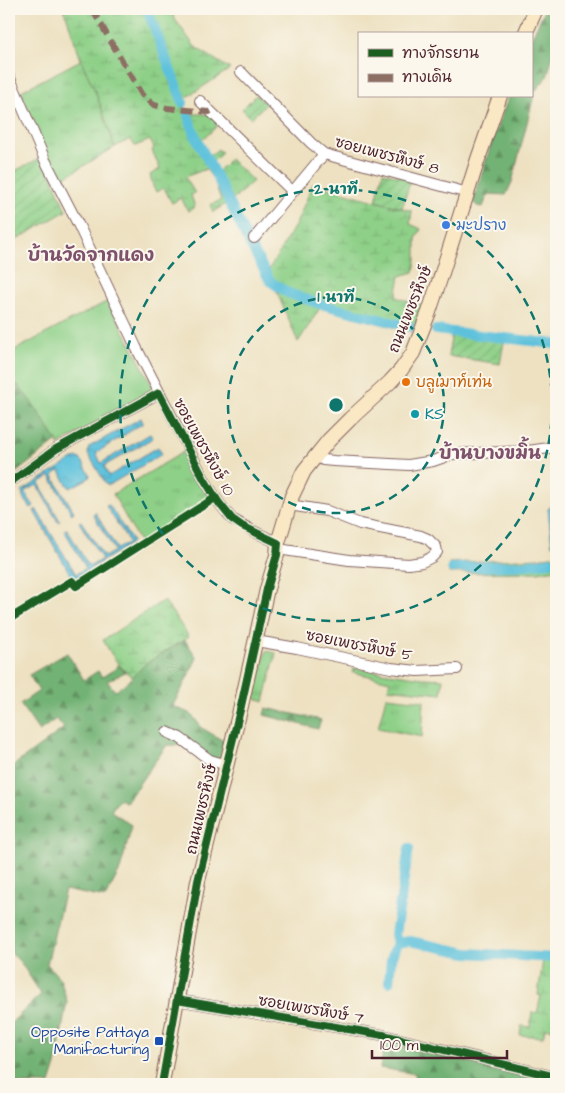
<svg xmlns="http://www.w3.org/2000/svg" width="565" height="1093" font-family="'Architects Daughter','Playpen Sans Thai',sans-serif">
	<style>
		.grass { fill: url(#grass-tufts); stroke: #6c785a }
		.forest { fill: url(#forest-firs); stroke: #5e6850 }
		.wetland { fill: url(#wetland-marsh); stroke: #6c785a }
		.garden { fill: url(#garden-furrows); stroke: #6c785a }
		.pitch { fill: #8ed088; stroke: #6c785a }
		.water { fill: url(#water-ripples); stroke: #547083 }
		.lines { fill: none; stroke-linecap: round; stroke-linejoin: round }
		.canal { stroke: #5dc1db; stroke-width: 10 }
		.street-casing { stroke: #836360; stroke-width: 12 }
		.secondary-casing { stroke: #836360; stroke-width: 16 }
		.street { stroke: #fff; stroke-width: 10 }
		.secondary { stroke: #fae7c3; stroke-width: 14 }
		.quiet { stroke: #8d6e63; stroke-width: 6; stroke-dasharray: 12 6; stroke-linecap: butt }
		.cycleway-casing { stroke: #fbf7ec; stroke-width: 11 }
		.cycleway { stroke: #1b5e20; stroke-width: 8 }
		.ring { fill: none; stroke: #0f766e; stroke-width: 2.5; stroke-dasharray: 9 6 }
		.shop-dot { fill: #3f7fe0; stroke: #fbf7ec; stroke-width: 2 }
		.food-dot { fill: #e8710a; stroke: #fbf7ec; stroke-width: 2 }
		.culture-dot { fill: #0f9aa8; stroke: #fbf7ec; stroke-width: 2 }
		.transit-dot { fill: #1a4fb4; stroke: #fbf7ec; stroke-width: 2 }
		.labels { text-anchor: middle; stroke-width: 4; stroke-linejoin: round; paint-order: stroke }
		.street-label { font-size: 15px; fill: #4a1f2b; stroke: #fbf7ec }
		.shop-label { font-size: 15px; fill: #366cbe; stroke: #fbf7ec; text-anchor: start }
		.food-label { font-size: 15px; fill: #c56008; stroke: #fbf7ec; text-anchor: start }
		.culture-label { font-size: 15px; fill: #0d838f; stroke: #fbf7ec; text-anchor: start }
		.transit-label { font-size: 15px; fill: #164399; stroke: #fbf7ec; text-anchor: end }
		.quarter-label { font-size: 18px; font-weight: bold; fill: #7e516c; stroke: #fbf7ec }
		.centre { fill: #0f766e; stroke: #fbf7ec; stroke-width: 2.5 }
		.ring-label { font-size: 15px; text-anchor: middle; font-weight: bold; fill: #0f766e; stroke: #fbf7ec; stroke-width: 4; stroke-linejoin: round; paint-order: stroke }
	</style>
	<defs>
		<pattern id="grass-tufts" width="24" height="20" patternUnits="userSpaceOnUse" patternTransform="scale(1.25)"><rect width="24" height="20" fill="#8ed088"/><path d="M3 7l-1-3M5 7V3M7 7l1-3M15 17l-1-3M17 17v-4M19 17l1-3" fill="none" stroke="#7cb276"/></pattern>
		<pattern id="forest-firs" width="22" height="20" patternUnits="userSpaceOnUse" patternTransform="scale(1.25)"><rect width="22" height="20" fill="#72b274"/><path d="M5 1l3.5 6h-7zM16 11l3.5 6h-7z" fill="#60905f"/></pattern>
		<pattern id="wetland-marsh" width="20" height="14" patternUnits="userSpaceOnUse" patternTransform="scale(1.25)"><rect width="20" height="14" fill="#8ed088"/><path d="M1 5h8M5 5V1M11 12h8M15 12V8" fill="none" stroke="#7cb276"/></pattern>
		<pattern id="garden-furrows" width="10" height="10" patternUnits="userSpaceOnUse" patternTransform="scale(1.25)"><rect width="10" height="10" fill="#8ed088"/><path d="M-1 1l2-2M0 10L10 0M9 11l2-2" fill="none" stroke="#7cb276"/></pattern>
		<pattern id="water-ripples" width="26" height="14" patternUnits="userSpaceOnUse" patternTransform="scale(1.25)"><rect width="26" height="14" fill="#5dc1db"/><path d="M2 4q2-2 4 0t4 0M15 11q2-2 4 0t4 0" fill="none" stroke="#52a5bc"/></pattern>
	</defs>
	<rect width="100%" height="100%" fill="#fbf7ec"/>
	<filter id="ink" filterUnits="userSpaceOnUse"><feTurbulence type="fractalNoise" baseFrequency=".02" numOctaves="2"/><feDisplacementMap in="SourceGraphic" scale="10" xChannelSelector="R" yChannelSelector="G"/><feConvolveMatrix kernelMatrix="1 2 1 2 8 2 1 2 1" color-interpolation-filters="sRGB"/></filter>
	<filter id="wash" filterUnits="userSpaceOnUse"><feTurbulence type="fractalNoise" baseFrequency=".0096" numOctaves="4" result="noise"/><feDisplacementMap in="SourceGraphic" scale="20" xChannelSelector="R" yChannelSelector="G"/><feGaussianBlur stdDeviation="1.12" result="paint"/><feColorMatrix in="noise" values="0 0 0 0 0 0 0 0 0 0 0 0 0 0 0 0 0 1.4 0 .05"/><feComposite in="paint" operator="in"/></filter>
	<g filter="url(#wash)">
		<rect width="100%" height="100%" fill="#ede1c1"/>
		<g class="grass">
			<path d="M81 60 96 93 115 147 60 180 36 130 21 91Z"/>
			<path d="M185 451 203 488 211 499 141 545 113 494Z"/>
			<path d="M266 651 276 653 264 702 254 698Z"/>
			<path d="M354 668 423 678 443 679 441 694 388 688 390 681 352 672Z"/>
			<path d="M386 697 424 701 422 737 378 728Z"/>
		</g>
		<g class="forest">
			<path d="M545 9H556V40L554 51 547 77 535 91 512 182 506 195 488 194 483 207 477 206 473 202 494 135 509 96H531V39Z"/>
			<path d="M9 383 18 384 36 408 57 441 9 478Z"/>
			<path d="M185 640 197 658 173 706 191 714 202 728 225 742 220 769 180 745H167L126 802 119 799 111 811 132 825 120 870 105 898 65 890 47 964 60 979 67 1001 56 1065 50 1084H9V1050L13 1044 9 1040V1025L41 994 21 963 9 950V769L64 728 56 719 39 731 20 704 39 691 29 675 67 653 84 680 98 671 102 677 115 669 118 665 125 672 107 681 115 691 130 680 146 663Z"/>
			<path d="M266 708 321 720 318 729 264 715Z"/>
			<path d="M385 1042 556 1083V1084H414L416 1074 380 1068Z"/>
		</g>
		<g class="wetland">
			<path d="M64 9H172L174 18 195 47 230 69 181 101 186 111 193 112 194 114H208L220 123 200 142 208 157 218 149 222 153 211 164 218 171 230 159 253 181C239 195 230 202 213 212L210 205 221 200 214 180 206 169 185 177 195 193 191 195 195 207 188 211 181 198 172 203 164 188 157 192 154 189 150 175 160 169 152 150 154 148 150 140 135 146 130 139 115 147 96 93 81 60Z"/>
			<path d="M313 184 412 211 410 224 421 229 416 239V260L414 272 400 276 396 297 423 306 412 332 320 308 298 342 268 271 296 224Z"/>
			<path d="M556 555V569L538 572 449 573V563L538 558Z"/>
			<path d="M164 600 189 637 146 663 133 677C118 667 112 655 103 640Z"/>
			<path d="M543 960 556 961V1030L545 1028 543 1037 520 1035 521 1026 530 1027 532 1012 537 1013 541 996 538 995Z"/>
		</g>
		<g class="garden">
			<path d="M256 95 266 104 251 118 242 109Z"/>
			<path d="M44 156 66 211 9 244V174Z"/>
			<path d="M383 172 411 179 402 208 376 201Z"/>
			<path d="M452 333 504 342 500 364 448 356Z"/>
		</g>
		<path class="pitch" d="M108 301 152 385 153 391 58 445 57 441 36 408 18 385 9 383V353Z"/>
		<g class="water">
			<path d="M141 418 143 423 96 453 101 463 150 434 153 438 104 466 109 476 158 447 162 454 109 485 106 484 88 454 89 447Z"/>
			<path d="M79 458 82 461 90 475 89 478 70 488 66 483 60 471 57 472 53 476 74 512 72 514 50 476 39 483 60 521 58 522 37 485 25 491V493L34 506 31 508 23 497 22 491 73 459Z"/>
			<path d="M109 505 132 541 130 544 77 577H72L34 511 36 509 76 574 86 568 64 530 67 529 88 565 91 566 102 559 79 522 81 521 104 557 115 551 93 514 95 512 117 549 129 542 106 506Z"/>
			<path d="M551 505H556V544L552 545 548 509Z"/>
		</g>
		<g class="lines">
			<g class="canal">
				<path d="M147 9 183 103"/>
				<path d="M188 116 197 140 221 185 246 237 270 281 288 293 320 304 411 327"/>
				<path d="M436 330 556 344"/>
				<path d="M452 568 525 565 556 561"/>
				<path d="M397 943 395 934 409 848"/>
				<path d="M389 982 391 959 397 943 410 941 467 953 556 958"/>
			</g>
		</g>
	</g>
	<g filter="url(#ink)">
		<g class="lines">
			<defs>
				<g id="street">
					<path d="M241 72 311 143 324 154 468 193"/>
					<path d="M9 76 45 160 79 226 136 347 204 479 219 503 232 519 253 531 278 543"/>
					<path d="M200 101 292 191"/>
					<path d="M254 238 256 236 324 154"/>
					<path d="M316 456 323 460 334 461 409 465 433 461 453 454 528 451 556 447"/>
					<path d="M9 483 56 449 159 393"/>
					<path d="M278 549 349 560 409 564 422 562 432 557 437 552 436 547 428 539 421 536 360 524 327 511 289 505"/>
					<path d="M256 641 297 648 391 668 417 671 457 669"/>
					<path d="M167 732 180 738 210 760 220 763 227 762"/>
					<path d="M177 1000 383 1035 556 1077"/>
				</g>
				<g id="secondary">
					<path d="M525 34 536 9"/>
					<path d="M162 1084 198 881 241 706 267 589 277 555 278 543 292 496 304 471 316 456 329 440 350 419 390 382 401 370 413 353 429 312 441 276 478 159 500 96"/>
				</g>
			</defs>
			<use href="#street" class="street-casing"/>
			<use href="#secondary" class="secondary-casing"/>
			<use href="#street" class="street"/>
			<use href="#secondary" class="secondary"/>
			<path class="quiet" d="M92 9 142 95 154 105 167 108 209 112 211 111"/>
			<defs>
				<g id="cycleway">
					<path d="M9 483 56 449 159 393 204 479 219 503 232 519 242 526 278 543 277 555 267 589 241 706 198 881 162 1084"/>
					<path d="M9 619 72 581 76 586 215 498"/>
					<path d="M177 1000 383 1035 556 1077"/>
				</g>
			</defs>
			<use href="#cycleway" class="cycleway-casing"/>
			<use href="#cycleway" class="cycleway"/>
		</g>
	</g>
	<g class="ring">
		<circle cx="336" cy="405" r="108"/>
		<circle cx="336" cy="405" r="216"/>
	</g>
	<circle class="shop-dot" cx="446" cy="225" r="5"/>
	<circle class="food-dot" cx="406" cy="382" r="5"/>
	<circle class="culture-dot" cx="415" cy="414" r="5"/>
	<rect class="transit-dot" x="154" y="1036" width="10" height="10" rx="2.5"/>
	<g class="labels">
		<g class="street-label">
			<text transform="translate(387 155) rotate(15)" y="5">ซอยเพชรหึงษ์ 8</text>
			<text transform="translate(410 309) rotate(-68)" y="5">ถนนเพชรหึงษ์</text>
			<text transform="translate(204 447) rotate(61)" y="5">ซอยเพชรหึงษ์ 10</text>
			<text transform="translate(359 645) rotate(11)" y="5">ซอยเพชรหึงษ์ 5</text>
			<text transform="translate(201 809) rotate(-77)" y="5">ถนนเพชรหึงษ์</text>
			<text transform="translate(311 1009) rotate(10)" y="5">ซอยเพชรหึงษ์ 7</text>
		</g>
		<g class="shop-label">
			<text x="456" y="230">มะปราง</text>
		</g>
		<g class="food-label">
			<text x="416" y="387">บลูเมาท์เท่น</text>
		</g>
		<g class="culture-label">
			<text x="425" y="419">KS</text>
		</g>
		<g class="transit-label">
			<text x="149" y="1037">Opposite Pattaya<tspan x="149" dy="17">Manifacturing</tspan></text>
		</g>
		<g class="quarter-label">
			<text x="91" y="261">บ้านวัดจากแดง</text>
			<text x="490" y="459">บ้านบางขมิ้น</text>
		</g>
	</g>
	<circle cx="336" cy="405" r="8" class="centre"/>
	<g class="ring-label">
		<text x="336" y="194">2 นาที</text>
		<text x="336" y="302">1 นาที</text>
	</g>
	<rect width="565" height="1093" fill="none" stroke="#fbf7ec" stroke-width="30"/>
	<rect x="358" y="32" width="175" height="65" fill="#fbf7ec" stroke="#b4a19f"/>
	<rect x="368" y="49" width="25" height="8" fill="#1b5e20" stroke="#b4a19f"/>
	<text x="402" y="58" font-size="15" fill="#4a1f2b">ทางจักรยาน</text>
	<rect x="368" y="74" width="25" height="8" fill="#8d6e63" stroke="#b4a19f"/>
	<text x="402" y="82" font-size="15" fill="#4a1f2b">ทางเดิน</text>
	<path d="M372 1050v8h135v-8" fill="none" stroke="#4a1f2b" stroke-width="2.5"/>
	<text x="380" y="1050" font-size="15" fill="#4a1f2b" stroke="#fbf7ec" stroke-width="4" paint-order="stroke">100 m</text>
</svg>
